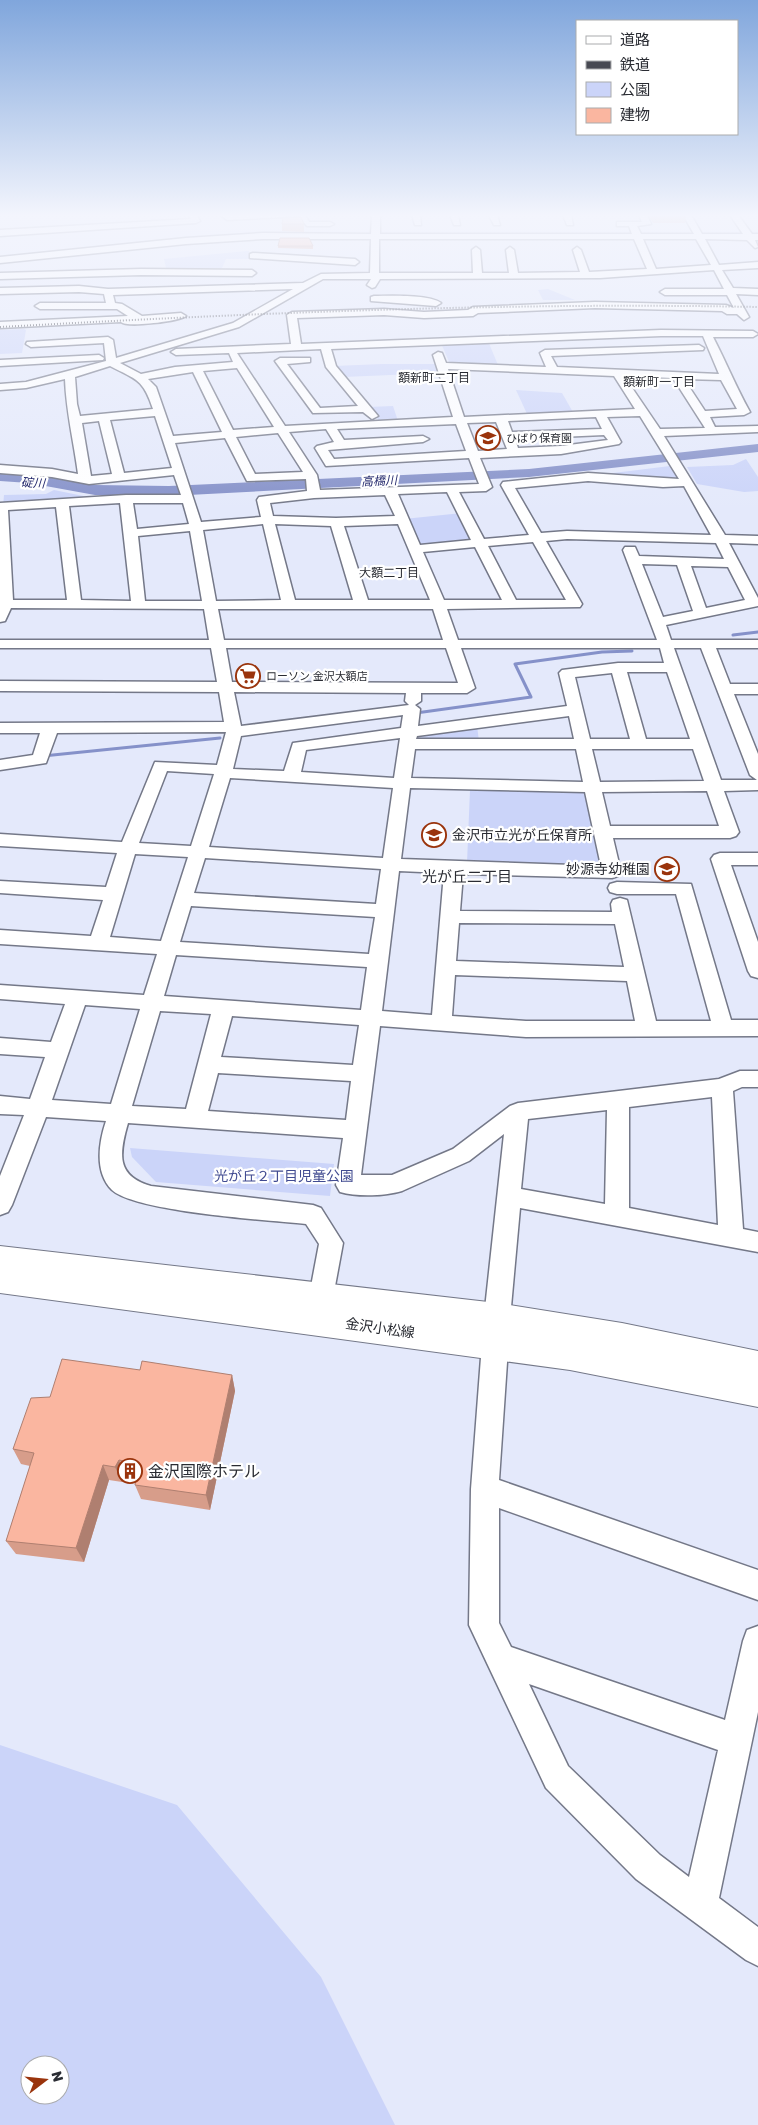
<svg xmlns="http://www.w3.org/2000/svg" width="758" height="2125" font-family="Rubik,'Noto Sans JP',sans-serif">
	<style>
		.green { fill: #cbd4f9; fill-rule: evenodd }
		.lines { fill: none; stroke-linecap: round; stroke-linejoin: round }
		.stream { stroke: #8591c9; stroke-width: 3 }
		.river { fill: #8591c9; fill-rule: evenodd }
		.minor-casing { stroke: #747888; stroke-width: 3 }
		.major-casing { stroke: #747888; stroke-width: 2 }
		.minor { fill: #fff; fill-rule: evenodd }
		.major { fill: #fff; fill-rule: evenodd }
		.rail { stroke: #474952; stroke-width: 2; stroke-dasharray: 1 2; stroke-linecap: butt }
		.wall { fill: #d79d8a }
		.shaded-wall { fill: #af7f70 }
		.building { fill: #fab6a0; stroke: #af7f70 }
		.labels { text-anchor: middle; stroke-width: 4.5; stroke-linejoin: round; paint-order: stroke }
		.far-poi-label { font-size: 11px; fill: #2a2c33; stroke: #fff; text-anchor: start }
		.far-neighbourhood-label { font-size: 12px; fill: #2a2c33; stroke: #fff }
		.far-water-label { font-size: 12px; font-style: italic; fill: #252a6d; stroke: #fff }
		.poi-label { font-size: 14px; fill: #2a2c33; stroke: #fff; text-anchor: start }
		.park-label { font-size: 14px; fill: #414b91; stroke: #fff }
		.street-label { font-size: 14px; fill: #2a2c33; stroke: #fff }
		.neighbourhood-label { font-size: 15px; fill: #2a2c33; stroke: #fff }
		.near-poi-label { font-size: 16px; fill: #2a2c33; stroke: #fff; text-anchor: start }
	</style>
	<rect width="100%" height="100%" fill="#e4e9fb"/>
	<g class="green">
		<path d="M247 251H249L250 259H226L222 268H166L164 259Z"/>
		<path d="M548 289 575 300H543L538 290Z"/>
		<path d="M24 329 26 330 22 353 0 354V330Z"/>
		<path d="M488 341 498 365 450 364 441 343Z"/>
		<path d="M382 364H435L439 373 343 377 334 366Z"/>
		<path d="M516 390 562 393 574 414 528 416Z"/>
		<path d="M393 406 398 421 380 422 368 407Z"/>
		<path d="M746 459 758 477V491L744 492 697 484 687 467 733 465Z"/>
		<path d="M670 466 678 480 589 476Z"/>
		<path d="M54 490 98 499 3 506 4 495 46 494Z"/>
		<path d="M462 513 476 540 416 546 404 519Z"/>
		<path d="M477 726 479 741 420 740V731Z"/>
		<path d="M470 790 584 792 602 868 467 863Z"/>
		<path d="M130 1148 334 1164 330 1196 156 1182 132 1157Z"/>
		<path d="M0 1745 177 1805 321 1977 395 2125H0ZM30 2065H60V2095H30Z"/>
	</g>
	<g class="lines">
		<g class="stream">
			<path d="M733 635 758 632"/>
			<path d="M416 713 531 697 515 664 602 652 632 651"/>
			<path d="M43 756 220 738"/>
		</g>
		<path class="river" d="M758 444V452L529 477 169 496 95 495 29 483 0 481V472L29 473 95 485 169 486 529 469Z"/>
		<defs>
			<g id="minor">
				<path d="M189 215H197L200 221 196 223 0 236V230L191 219Z"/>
				<path d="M221 215H289L285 217 227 220Z"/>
				<path d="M297 215H305L309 222H330L334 224 330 226H307Z"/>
				<path d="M372 215H380V234H632L629 226H617V222H642L639 215H647L651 224 637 226 641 234H694L683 215H691L702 234H743L730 215H738L752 234H758V240H755L758 247 755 248 747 240 705 239 719 265 758 262V268L722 270 733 288 758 289V295L736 294 749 317 744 320 737 314H727L722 311 595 308 478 313 473 316 424 318 384 315 297 318 301 344 661 330 753 331 758 334 753 337H713C726 362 736 387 750 412L744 415 710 417 715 427 758 426V432L664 436 725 535 758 536V544L729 543 758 598V606L666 625 671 640H758V648H716L730 684H758V694H734L758 754V790L724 791 739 832 736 836 730 838H613L621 872 618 876 612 878 463 874 460 911 612 912 611 904 613 900 620 898 627 900 656 1021H711L676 894H617L610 892 608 888 610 884 617 882 691 884 731 1020H758V1036L526 1037 380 1026 361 1175H392L453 1149 510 1106 518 1103 719 1079 740 1071H758V1087H742L733 1091 743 1229 758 1232V1252L520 1208 510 1318 499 1480 758 1570V1600L499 1508V1623L511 1647 725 1720 743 1641 747 1630 758 1626V1712L719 1898 758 1927V1966L746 1960 636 1879 546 1788 469 1625 471 1489 484 1318 504 1134 469 1161 402 1191C385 1196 357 1197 340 1192L336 1185 343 1138 128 1123C119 1154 116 1176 151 1186L313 1205 321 1208 343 1243 333 1297 330 1305 321 1308 312 1305 309 1297 319 1244 306 1224C268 1220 136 1212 112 1190 94 1172 99 1142 106 1121L46 1117 12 1205 8 1212 0 1215V1176L24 1115 0 1114V1096L30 1099 45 1057 0 1054V1038L51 1042 65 1004 0 999V985L144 995 157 954 0 944V930L91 936 103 900 0 893V881L106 887 117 853 0 846V834L122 842 155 762 217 765 226 732 57 733 46 763 0 770V760L33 755 40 733H0V723L224 722 219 692 0 691V681L217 682 211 648H0V640H209L204 609 11 608 5 621 0 622V503L126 495H181L174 475 89 484 52 477 0 473V465L52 469 78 474C74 443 66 411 65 379L26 388 0 390V384L26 382 106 361 104 343 31 347 26 344 27 342 108 337 113 340 116 358 233 323 293 289 113 295 115 303 122 304 142 316 181 313 186 316C180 321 127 328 121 322L0 328V322L128 316 117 309H40L35 306 40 303H106L104 294 79 292 0 294V288L79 286 108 289 303 283 321 274 370 273 371 239H263L186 244 0 263V257L186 238 263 233 371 234ZM379 239H634L647 269 589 272 581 250 577 247 573 250 580 272 518 273 514 250 510 247 506 250 509 273H482L480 250 476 247 472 250 473 273H379ZM643 239H696L711 265 656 269ZM714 270 724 289H665L660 292 665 295H727L734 308 726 305 595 302 473 307 468 310 424 312 384 309 292 312 287 315 291 344 176 349 171 352 176 355 229 353 233 362 175 367 141 374 120 363 239 327 323 279H371L367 285 372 288 375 287 380 279 600 278ZM661 336H703L719 374 557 367 551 356 703 350 704 348 699 345 545 350 540 353 546 367 446 363 442 353 438 352 433 355 453 417 285 426 237 353 321 349 326 367 358 406 320 408 287 364 310 362V358H280L275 361 313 413 363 412 372 419 378 416 336 366 331 349ZM110 366C137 380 143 379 153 409L80 416 77 404 75 377ZM237 368 274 427 233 430 203 371ZM448 369 614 376 635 409 464 417ZM193 372 222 432 173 436 156 387 148 379ZM624 376 673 378 705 428 660 429ZM684 379 721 380 737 409 705 411ZM155 416 172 468 124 473 110 420ZM640 416 679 479 588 473 503 482 501 485 529 535 484 539 459 492 486 491 492 487 480 458 561 454 619 444 621 442 607 417ZM596 417 602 429 512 432 508 421ZM99 421 112 474 91 476 82 423ZM496 422 507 449 478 451 467 423ZM456 424 466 451 334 459 328 450 423 442 429 439 423 436 344 440 337 429ZM326 429 334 442 317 446 315 448 326 466 469 458 479 484 320 490 317 475 289 432ZM278 433 303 472 255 474 236 437ZM604 435 608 440 561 446 518 448 515 439ZM225 438 247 481 306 479 307 491 259 497 257 500 261 517 201 522 175 443ZM588 481 663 487 684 486 711 535 567 531 541 533 515 488ZM447 492 471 540 420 545 398 494ZM385 495 395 516 336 518 273 516 270 503 314 498ZM120 503 131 601 81 600 69 506ZM133 503H183L189 524 137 529ZM56 507 67 600H13L8 510ZM263 524 281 600 216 601 203 530ZM275 524 331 526 353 600H295ZM398 524 430 600H368L344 526ZM190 531 202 601H145L138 536ZM567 539 716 543 724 559 639 556 635 547H625L623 550 657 640H458L447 609 580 607 582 604 546 541ZM533 542 566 600H516L488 546ZM475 547 502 600H444L423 552ZM642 564 677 565 693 611 663 617ZM691 566 728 567 745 600 706 608ZM218 609H433L443 640H224ZM226 648H446L458 683 232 682ZM461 648H660L664 663H618L562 670 559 673 567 706 418 726 420 709 415 705 421 701V693H467L475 688ZM674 648H701L750 775 757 780H721ZM627 672H667L690 739H646ZM612 673 630 739H590L575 677ZM234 692 406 693 405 701 409 705 241 726ZM403 715 401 728 293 743 284 771 233 769 241 736ZM569 716 574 739H416L417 736ZM400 738 394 778 301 772 306 750ZM415 749H576L583 782 411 778ZM592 749H693L704 781 600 782ZM167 771 214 774 191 846 139 843ZM230 778 393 788 383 858 209 847ZM410 788 585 792 601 866 401 859ZM707 791 719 826H610L602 792ZM135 854 188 857 161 941 110 937ZM205 858 381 869 376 904 194 893ZM399 871 444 873 432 1015 382 1011ZM191 906 375 917 369 954 180 942ZM459 923 615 924 624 967 456 961ZM176 955 367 967 361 1010 164 996ZM455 975 627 981 635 1021H526L452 1016ZM85 1005 140 1009 111 1104 52 1100ZM160 1011 211 1014 186 1109 132 1106ZM232 1016 359 1025 353 1065 221 1057ZM218 1073 351 1081 346 1120 208 1111ZM712 1097 718 1225 629 1208V1107ZM607 1110 605 1204 521 1189 528 1119ZM529 1684 718 1750 689 1877 660 1855 568 1766Z"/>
				<path d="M412 215H420L421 225H415Z"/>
				<path d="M450 215H458L460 225H454Z"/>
				<path d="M489 215H497L500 225H494Z"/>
				<path d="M563 215H571L573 225H567Z"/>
				<path d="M253 253 355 259 359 262 355 265 250 258V254Z"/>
				<path d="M141 269 252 270 256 273 252 276 141 275 0 279V273Z"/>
				<path d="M374 296C389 296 429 294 441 303L436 306 371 301V297Z"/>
				<path d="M99 355 104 358 103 360 0 366V360Z"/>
				<path d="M720 853H758V865H731L758 942V978L751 976 748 971 711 859 714 855Z"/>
			</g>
			<path id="major" d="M0 1246 497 1303 622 1323 758 1351V1407L570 1370 0 1293Z"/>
		</defs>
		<use href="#minor" class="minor-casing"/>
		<use href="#major" class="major-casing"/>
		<use href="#minor" class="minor"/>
		<use href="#major" class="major"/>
		<path class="rail" d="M0 327C253 313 505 302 758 307"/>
	</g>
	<g class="wall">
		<path d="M648 215H686V216L685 223H653Z"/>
		<path d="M282 224H304V232L282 231Z"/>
		<path d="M278 246H313V249L278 248Z"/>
		<path d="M140 1370 232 1375 235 1391 210 1510 141 1499 135 1485 136 1478 125 1475 122 1482 109 1480 84 1562 16 1554 6 1541 30 1466 21 1464 13 1449 50 1397Z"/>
	</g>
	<g class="shaded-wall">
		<path d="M232 1375 235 1391 210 1510 206 1495Z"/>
		<path d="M119 1460 125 1475 122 1482 115 1467Z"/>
		<path d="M103 1465 109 1480 84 1562 76 1548Z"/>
	</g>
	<g class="building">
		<path d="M653 215H686V216H654Z"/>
		<path d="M301 217 304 224H282L283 218Z"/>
		<path d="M280 238H309L313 246H278Z"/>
		<path d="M62 1359 140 1370 142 1361 232 1375 206 1495 135 1485 138 1464 119 1460 115 1467 103 1465 76 1548 6 1541 34 1453 13 1449 31 1398 50 1397Z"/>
	</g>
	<linearGradient id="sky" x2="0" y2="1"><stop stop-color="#80a6dc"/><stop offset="0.42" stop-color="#f3f5fd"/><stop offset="1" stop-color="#f3f5fd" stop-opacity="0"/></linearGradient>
	<rect width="758" height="512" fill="url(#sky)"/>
	<defs>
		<symbol id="school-ring" viewBox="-11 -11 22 22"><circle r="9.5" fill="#fff" stroke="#9a340c" stroke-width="1.5"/><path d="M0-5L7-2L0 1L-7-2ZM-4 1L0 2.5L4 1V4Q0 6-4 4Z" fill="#9a340c"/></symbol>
		<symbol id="supermarket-ring" viewBox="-11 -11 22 22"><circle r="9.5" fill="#fff" stroke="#9a340c" stroke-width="1.5"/><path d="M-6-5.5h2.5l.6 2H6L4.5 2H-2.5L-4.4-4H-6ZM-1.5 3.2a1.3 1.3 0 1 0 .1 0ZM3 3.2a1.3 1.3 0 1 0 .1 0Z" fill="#9a340c"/></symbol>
		<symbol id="building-ring" viewBox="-11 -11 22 22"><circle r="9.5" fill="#fff" stroke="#9a340c" stroke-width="1.5"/><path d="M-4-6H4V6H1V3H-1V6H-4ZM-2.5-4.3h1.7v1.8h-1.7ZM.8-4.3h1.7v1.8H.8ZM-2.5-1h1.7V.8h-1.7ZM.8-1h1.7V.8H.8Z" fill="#9a340c"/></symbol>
	</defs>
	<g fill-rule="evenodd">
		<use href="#school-ring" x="474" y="424" width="28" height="28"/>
		<use href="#supermarket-ring" x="234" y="662" width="28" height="28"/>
		<use href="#school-ring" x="420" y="821" width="28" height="28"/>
		<use href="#school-ring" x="653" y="855" width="28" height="28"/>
		<use href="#building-ring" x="116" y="1457" width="28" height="28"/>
	</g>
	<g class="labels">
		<g class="far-poi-label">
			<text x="506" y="442">ひばり保育園</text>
			<text x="266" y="680">ローソン 金沢大額店</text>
		</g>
		<g class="far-neighbourhood-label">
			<text x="434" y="382">額新町二丁目</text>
			<text x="659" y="386">額新町一丁目</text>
			<text x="389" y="577">大額二丁目</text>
		</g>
		<g class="far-water-label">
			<text transform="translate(379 481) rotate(-3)" y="4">高橋川</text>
			<text transform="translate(33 483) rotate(3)" y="4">碇川</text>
		</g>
		<g class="poi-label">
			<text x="452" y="840">金沢市立光が丘保育所</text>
			<text x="650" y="874" text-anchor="end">妙源寺幼稚園</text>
		</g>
		<g class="park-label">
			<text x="284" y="1181">光が丘２丁目児童公園</text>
		</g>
		<g class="street-label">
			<text transform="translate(380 1328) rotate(8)" y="5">金沢小松線</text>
		</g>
		<g class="neighbourhood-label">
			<text x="467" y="882">光が丘二丁目</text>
		</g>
		<g class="near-poi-label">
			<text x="148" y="1477">金沢国際ホテル</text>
		</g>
	</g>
	<rect x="576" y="20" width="162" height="115" fill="#ffffff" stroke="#aaabad"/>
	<rect x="586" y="36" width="25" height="8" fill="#ffffff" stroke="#aaabad"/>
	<text x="620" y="45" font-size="15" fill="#2a2c33">道路</text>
	<rect x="586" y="61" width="25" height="8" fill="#474952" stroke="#aaabad"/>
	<text x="620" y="70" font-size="15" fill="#2a2c33">鉄道</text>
	<rect x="586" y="82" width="25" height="15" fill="#cbd4f9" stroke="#aaabad"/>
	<text x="620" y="95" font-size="15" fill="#2a2c33">公園</text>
	<rect x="586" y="108" width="25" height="15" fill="#fab6a0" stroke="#aaabad"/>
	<text x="620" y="120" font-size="15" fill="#2a2c33">建物</text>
	<g transform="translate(45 2080) rotate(74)"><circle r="24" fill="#ffffff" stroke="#aaabad"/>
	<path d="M0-4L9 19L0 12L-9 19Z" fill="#9a340c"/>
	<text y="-8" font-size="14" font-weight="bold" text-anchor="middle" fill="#2a2c33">N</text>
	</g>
</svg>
